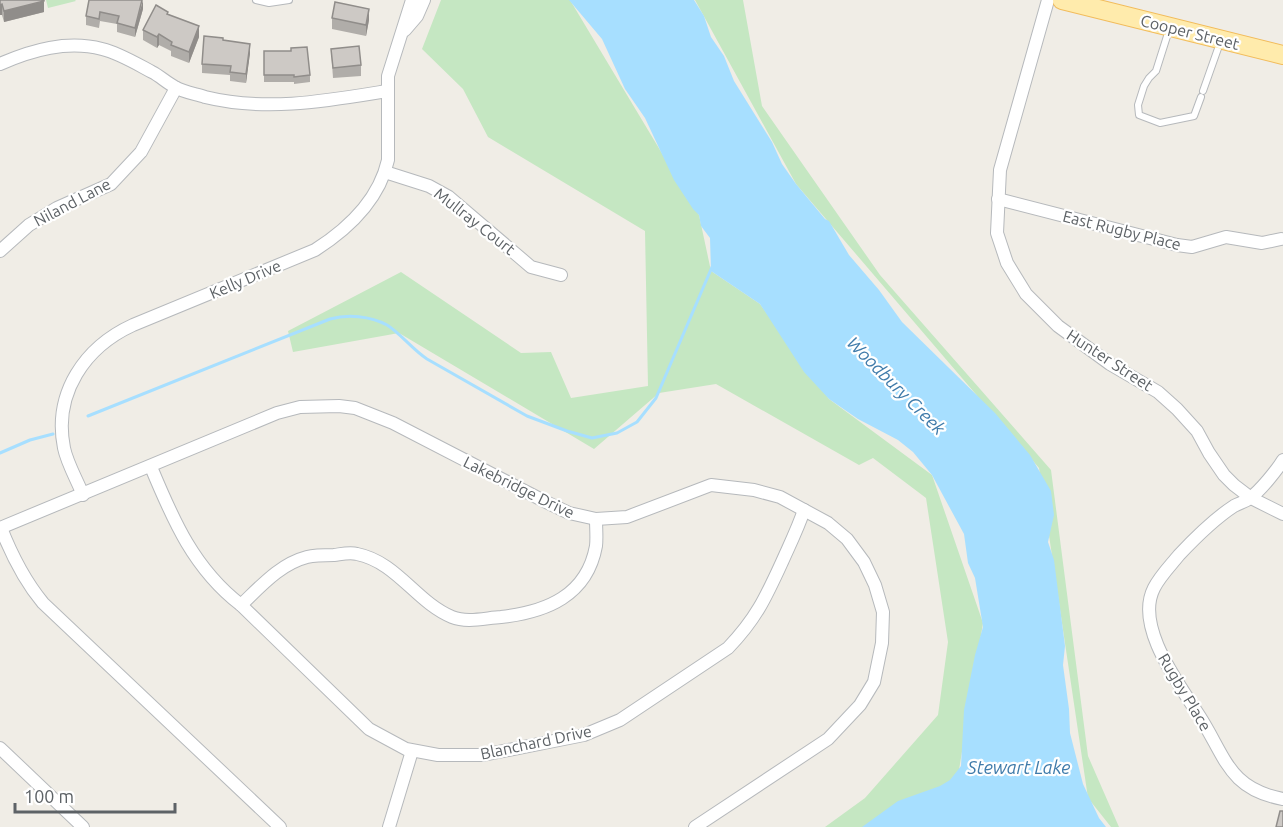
<svg xmlns="http://www.w3.org/2000/svg" width="1283" height="827" font-family="Ubuntu,sans-serif">
	<style>
		.green { fill: #c5e7c2 }
		.water { fill: #a7dfff }
		.lines { fill: none; stroke-linecap: round; stroke-linejoin: round }
		.stream { stroke: #a7dfff; stroke-width: 3 }
		.lane-casing { stroke: #b6b9bc; stroke-width: 8 }
		.street-casing { stroke: #b6b9bc; stroke-width: 14 }
		.primary-casing { stroke: #f2bc5c; stroke-width: 20 }
		.lane { stroke: #fff; stroke-width: 6 }
		.street { stroke: #fff; stroke-width: 12 }
		.primary { stroke: #ffebac; stroke-width: 18 }
		.wall { fill: #b0ada9 }
		.shaded-wall { fill: #908d8a }
		.building { fill: #cdc9c5; stroke: #908d8a; stroke-width: 1.5 }
		.labels { text-anchor: middle; stroke-width: 4.5; stroke-linejoin: round; paint-order: stroke }
		.street-label { font-size: 16px; fill: #5d6266; stroke: #fff }
		.water-label { font-size: 18px; font-style: italic; fill: #3f7baa; stroke: #fff }
	</style>
	<rect width="100%" height="100%" fill="#f0ede6"/>
	<g class="green">
		<path d="M46 0H75L76 1 48 8Z"/>
		<path d="M441 0H570L699 215 711 271 760 304 829 399 932 475 983 623 959 770 965 827H825L865 798 938 715 948 642 926 498 873 458 859 465 716 384 659 393 594 449 399 333 293 352 288 331 401 272 521 353 551 352 571 398 648 386 645 231 488 137 463 89 422 49Z"/>
		<path d="M695 0H743L762 106 880 275 1051 470 1088 756 1119 827H1111L1088 798 1039 468 796 184Z"/>
	</g>
	<path class="water" d="M569 0H694L704 16 711 37 724 56 734 81 772 142 782 164 796 184 825 219 829 221 849 255 879 290 902 322 995 413 1030 455 1051 491 1054 515 1048 542 1054 560 1065 646 1063 665 1069 709 1070 733 1083 784 1099 818 1106 827H862L898 801 940 786 950 780 961 766 964 710 975 655 983 627 975 578 968 563 964 534 932 475 913 452 898 440 858 419 829 399 804 372 760 304 711 271 710 238 701 226 699 215 693 209 674 180 645 118 625 89 602 39Z"/>
	<g class="lines">
		<g class="stream">
			<path d="M88 416 330 319C348 314 370 316 387 325 400 333 413 350 427 359L527 416 567 431 592 438 617 433 637 422 656 398 712 267"/>
			<path d="M0 453 30 440 53 434"/>
		</g>
		<defs>
			<g id="lane">
				<path d="M256 0 269 3 289 0"/>
				<path d="M1169 30 1156 71 1149 78 1144 86 1138 105 1139 115 1160 123 1194 116 1201 97"/>
				<path d="M1203 91 1221 40"/>
			</g>
			<g id="street">
				<path d="M1048 0 1000 170 997 233 1007 263 1026 294 1058 326 1110 364 1158 392 1177 409 1197 431 1209 453 1224 475 1234 485 1251 498 1283 514"/>
				<path d="M405 30 417 16 424 0"/>
				<path d="M0 64C32 50 67 40 102 49 119 53 137 64 152 72 160 76 167 83 175 87 183 92 196 94 205 97 266 112 326 101 387 91"/>
				<path d="M385 172 429 186 449 197 531 267 561 275"/>
				<path d="M998 199 1177 245 1192 247 1226 237 1262 243 1281 239"/>
				<path d="M0 251 29 225 57 208 111 184 141 152 176 88"/>
				<path d="M1283 460C1277 470 1260 491 1250 498 1245 502 1239 503 1234 506 1214 519 1195 538 1179 555 1171 565 1160 576 1154 588 1134 627 1180 685 1200 717 1226 758 1229 789 1283 799"/>
				<path d="M151 467C173 520 194 569 241 605L369 729 406 749 438 755H483L584 735 620 720 728 648C756 619 766 597 782 562 790 544 798 528 804 510"/>
				<path d="M83 495C77 480 67 463 64 448 53 393 85 347 133 325L315 250C348 229 379 200 388 160V76L412 0"/>
				<path d="M0 528 277 413 300 407 339 406 355 408 393 423 544 501 569 513 596 519 627 517 711 485 754 490 780 497 828 523 847 539 864 562 875 585 883 612 882 643 874 682 860 705 828 739 695 827"/>
				<path d="M1 528C12 556 24 580 43 603L280 827"/>
				<path d="M241 605C261 586 280 564 307 557 315 555 326 555 334 555 342 554 350 552 357 554 397 562 416 602 452 617 467 623 485 618 501 617 546 612 587 596 596 546 597 538 596 528 596 519"/>
				<path d="M0 748 83 827"/>
				<path d="M389 827 412 751"/>
			</g>
			<path id="primary" d="M1062 0 1283 55"/>
		</defs>
		<use href="#lane" class="lane-casing"/>
		<use href="#street" class="street-casing"/>
		<use href="#primary" class="primary-casing"/>
		<use href="#lane" class="lane"/>
		<use href="#street" class="street"/>
		<use href="#primary" class="primary"/>
	</g>
	<g class="wall">
		<path d="M0 0 44 12 4 22 2 15H0Z"/>
		<path d="M89 0 143 9 135 37 117 32V24L100 21 99 28 86 25V16Z"/>
		<path d="M168 14 199 37 189 63 171 56V51L159 45 157 48 143 40V30Z"/>
		<path d="M332 18 369 20 366 36 332 29Z"/>
		<path d="M223 40 250 53 246 83 230 81V75L202 73V64Z"/>
		<path d="M331 49 361 65V76L333 78Z"/>
		<path d="M264 51 310 75V82L294 84V82H264Z"/>
	</g>
	<g class="shaded-wall">
		<path d="M143 0V9L135 37V28Z"/>
		<path d="M44 1V12L4 22V11Z"/>
		<path d="M2 4V15H0V5Z"/>
		<path d="M369 9V20L366 36V25Z"/>
		<path d="M199 26V37L189 63V52Z"/>
		<path d="M159 34V45L157 48V37Z"/>
		<path d="M250 44V53L246 83V74Z"/>
	</g>
	<g class="building">
		<path d="M0 0H44V1L4 11 2 4 0 5Z"/>
		<path d="M89 0H142L135 28 117 23 119 16 100 12 99 19 86 16Z"/>
		<path d="M335 2 369 9 366 25 332 18Z"/>
		<path d="M156 5 168 12 167 14 199 26 189 52 171 45 172 42 159 34 157 37 143 30Z"/>
		<path d="M204 36 223 38V40L250 44 246 74 230 72 231 66 202 64Z"/>
		<path d="M359 46 361 65 333 68 331 49Z"/>
		<path d="M307 47 310 75 294 77V75H264V51H291V48Z"/>
		<path d="M1280 811H1283V827H1276Z"/>
	</g>
	<g class="labels">
		<g class="street-label">
			<text transform="translate(1190 32) rotate(14)" y="6">Cooper Street</text>
			<text transform="translate(72 202) rotate(-28)" y="6">Niland Lane</text>
			<text transform="translate(475 221) rotate(38)" y="6">Mullray Court</text>
			<text transform="translate(1122 230) rotate(14)" y="6">East Rugby Place</text>
			<text transform="translate(245 279) rotate(-23)" y="6">Kelly Drive</text>
			<text transform="translate(1110 360) rotate(33)" y="6">Hunter Street</text>
			<text transform="translate(519 487) rotate(26)" y="6">Lakebridge Drive</text>
			<text transform="translate(1185 692) rotate(59)" y="6">Rugby Place</text>
			<text transform="translate(536 742) rotate(-12)" y="6">Blanchard Drive</text>
		</g>
		<g class="water-label">
			<text transform="translate(896 386) rotate(45)" y="6">Woodbury Creek</text>
			<text x="1019" y="774">Stewart Lake</text>
		</g>
	</g>
	<path d="M15 803v9h160v-9" fill="none" stroke="#5d6266" stroke-width="3"/>
	<text x="24" y="803" font-size="18" fill="#5d6266" stroke="#ffffff" stroke-width="4.5" paint-order="stroke">100 m</text>
</svg>
